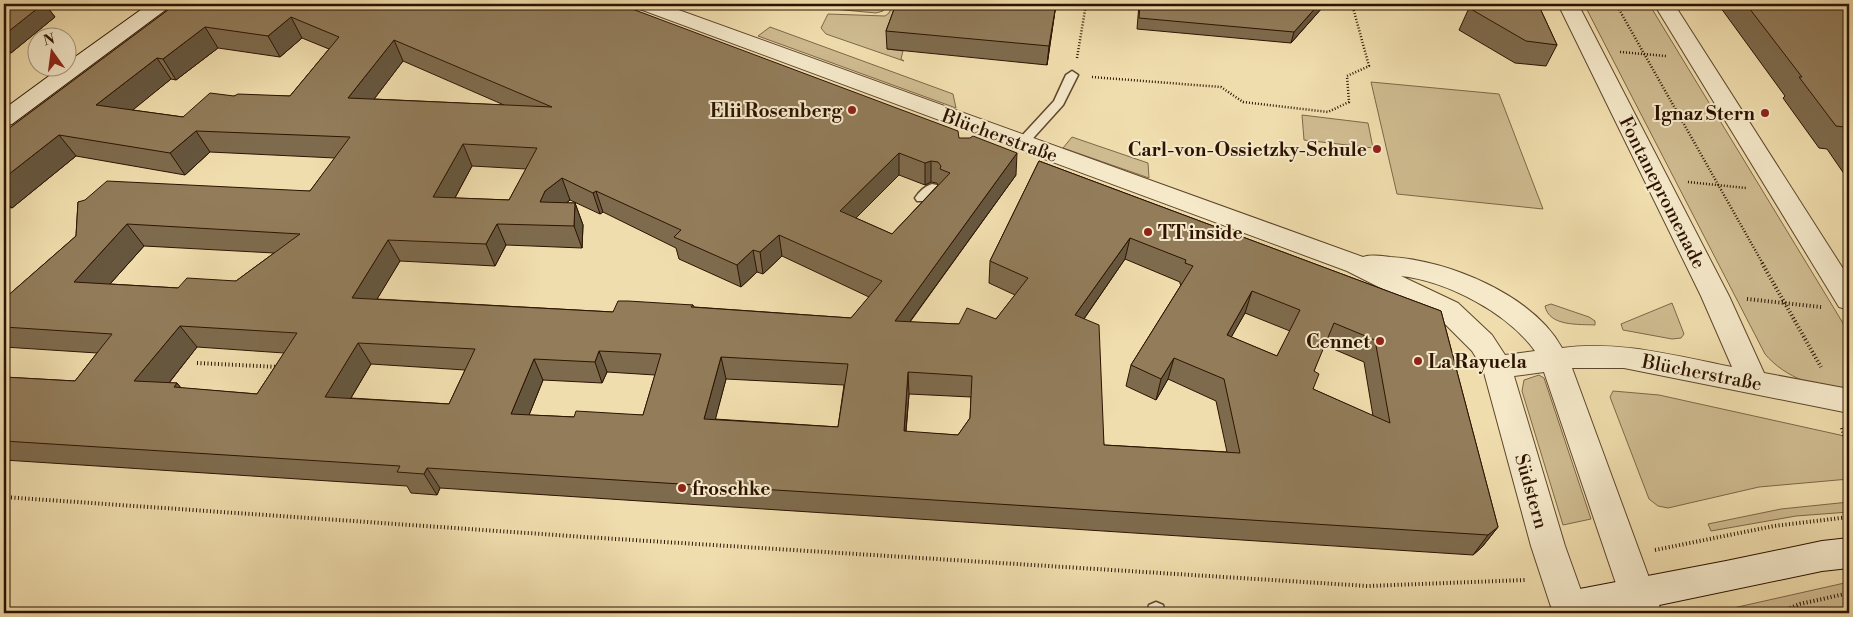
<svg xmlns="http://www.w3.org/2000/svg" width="1853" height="617" font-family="'Libre Bodoni',serif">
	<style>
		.green { fill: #cfbb90; stroke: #7e6748 }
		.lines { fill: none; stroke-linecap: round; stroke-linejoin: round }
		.lane-casing { stroke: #5e462b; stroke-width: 3 }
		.street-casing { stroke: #5e462b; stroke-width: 2 }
		.secondary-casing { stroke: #2d1300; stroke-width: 2 }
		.path-far1 { stroke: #2d1300; stroke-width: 2.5; stroke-dasharray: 1 2; stroke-linecap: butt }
		.path { stroke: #2d1300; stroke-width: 4; stroke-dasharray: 1 2.5; stroke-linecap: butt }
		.lane { fill: #f5e9ca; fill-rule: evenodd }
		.street { fill: #f5e9ca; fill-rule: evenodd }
		.secondary { fill: #f5e9ca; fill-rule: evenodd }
		.wall { fill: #7e6b4d; stroke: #2d1300; fill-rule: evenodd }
		.shaded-wall { fill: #66573f; stroke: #2d1300 }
		.building { fill: #927c5a; stroke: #2d1300; fill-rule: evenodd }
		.poi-dot { fill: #8f2418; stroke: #f5e9ca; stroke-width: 2 }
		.labels { text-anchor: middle; stroke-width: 4; stroke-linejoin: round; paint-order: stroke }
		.poi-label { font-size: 19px; font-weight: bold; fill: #2d1300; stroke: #f5e9ca; text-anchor: end }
		.street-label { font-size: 19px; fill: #2d1300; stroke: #f5e9ca }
	</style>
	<rect width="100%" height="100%" fill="#f0ddad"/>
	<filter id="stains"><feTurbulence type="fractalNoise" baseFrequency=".004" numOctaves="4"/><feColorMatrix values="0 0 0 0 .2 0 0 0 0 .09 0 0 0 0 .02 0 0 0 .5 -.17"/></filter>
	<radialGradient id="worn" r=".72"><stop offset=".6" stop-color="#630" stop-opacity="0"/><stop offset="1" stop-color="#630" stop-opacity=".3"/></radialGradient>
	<g class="green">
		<path d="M819 4H887L883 11 876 13 823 8Z"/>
		<path d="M893 4H903L887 49 903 51 901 59 904 61 826 34 821 28 828 14 885 16 889 13Z"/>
		<path d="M1584 4H1649L1849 333V391C1819 389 1785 378 1765 354Z"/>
		<path d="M770 27 953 94 956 108 758 36Z"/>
		<path d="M1371 82 1499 94 1543 209 1397 194Z"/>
		<path d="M1302 115 1368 123 1373 148 1304 140Z"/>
		<path d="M1072 137 1148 163 1149 178 1063 148Z"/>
		<path d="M1672 303 1684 334 1681 338 1672 339 1623 330 1621 324Z"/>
		<path d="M1551 304 1589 317 1595 321V325C1580 324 1549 327 1545 306Z"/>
		<path d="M1539 375 1544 378 1591 519 1563 525 1522 391 1524 380Z"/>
		<path d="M1613 391 1659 395 1849 437V479L1759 487 1668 508 1658 506 1649 499 1610 397Z"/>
		<path d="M1849 502V512L1796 516 1711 531 1708 524 1781 509Z"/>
		<path d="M1849 582V613H1711Z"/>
	</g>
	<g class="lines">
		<defs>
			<g id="lane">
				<path d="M1072 71 1078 75 1063 105 1026 146H1018L1016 143 1018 140 1054 101 1066 75Z"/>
				<path d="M932 184 937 185 939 188 927 201H917L915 198C919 192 925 186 932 184Z"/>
				<path d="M1156 602 1163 605 1165 613H1147L1149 605Z"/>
			</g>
			<g id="street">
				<path d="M634 4H662L1363 257C1372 254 1382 256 1390 257 1448 260 1533 295 1562 348 1619 340 1676 356 1732 367L1701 296 1558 4H1578L1729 296 1764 373 1849 389V413L1624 368H1572L1662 613H1626L1544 372 1514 376 1565 546 1589 613H1553L1531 546 1483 369 1472 351 1438 317 1347 271 637 8ZM1401 276C1447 281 1508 313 1535 351L1505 355 1492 335 1458 303Z"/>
				<path d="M1654 4H1674L1849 278V310L1839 307Z"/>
			</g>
			<g id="secondary">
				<path d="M149 4H171L168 8 12 124 4 126V109L60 68H68V62Z"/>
				<path d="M1849 538V568L1822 571 1621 613H1554L1551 607 1557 595 1569 591 1726 561 1822 541Z"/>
			</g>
		</defs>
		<use href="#lane" class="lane-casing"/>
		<use href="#street" class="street-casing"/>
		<use href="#secondary" class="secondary-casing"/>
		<g class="path-far1">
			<path d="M1616 4 1763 264"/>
			<path d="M1620 52 1666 56"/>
			<path d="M1077 58 1086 4"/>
			<path d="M1092 77 1221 87 1243 102 1328 112 1349 102 1347 76 1369 66 1352 4"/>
			<path d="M1688 182 1746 188"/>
		</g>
		<g class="path">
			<path d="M1762 263 1821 367"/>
			<path d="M1747 299 1821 307"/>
			<path d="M197 363 279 367"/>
			<path d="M1842 428 1849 454"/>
			<path d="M4 497 585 537 1368 586 1525 580"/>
			<path d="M1655 550 1774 526 1849 517"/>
			<path d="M1777 613 1800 604 1849 593"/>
		</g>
		<use href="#lane" class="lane"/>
		<use href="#street" class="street"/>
		<use href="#secondary" class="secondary"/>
	</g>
	<g class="wall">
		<path d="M4 4H45L55 17 11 53H4Z"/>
		<path d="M176 4H619L959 138 1016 175 910 322 959 324 996 319 1015 295 989 283 990 261 1039 161 1441 311 1498 527 1482 547 1473 555 440 488 437 495 411 493 407 486 4 460V377L75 381 97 353 4 347V299L76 236 78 202 310 191 335 158 210 152 185 175 76 156 12 208 4 206V132ZM302 38 329 49 290 96H234L183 117 132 110 171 79 176 80 218 48 280 57ZM403 61 504 105 374 99ZM472 166 526 169 509 200 455 198ZM899 175 925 185 931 182 937 183 938 185 892 234 856 218ZM570 200 600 214 603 212 676 248 679 259 741 287 757 272 763 274 782 256 869 297 851 318 694 307 693 305 613 312 377 299 400 261 495 266 506 245 582 248 583 225 575 203H566ZM144 246 274 253 236 281 178 288 110 284ZM1125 259 1180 282V284L1181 285 1131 365 1126 386 1156 400 1168 379 1216 401 1227 452 1104 445 1084 319ZM1245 313 1290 331 1277 356 1231 337ZM1324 345 1364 362 1373 416 1313 389 1314 371ZM197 347 284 353 257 394 181 388 177 383H169ZM371 364 465 370 449 404 351 398ZM607 372 655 375 643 415 574 417 529 415 543 380 602 383ZM726 379 844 385 838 427 715 419ZM909 394 971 397 970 418 958 435 906 432Z"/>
		<path d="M896 4H1056L1047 65 887 49 886 31Z"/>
		<path d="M1139 4H1324L1322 8 1291 43 1137 29Z"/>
		<path d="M1470 4H1538L1557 45 1546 66 1515 63 1459 30 1469 8 1477 7Z"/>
		<path d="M1718 4H1849V181L1827 149 1819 148 1783 98 1785 96Z"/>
	</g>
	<g class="shaded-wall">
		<path d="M43 4H45L55 17 11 53 4 43V35Z"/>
		<path d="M1056 4 1047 65 1049 46Z"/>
		<path d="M1319 4H1324L1322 8 1291 43 1294 32Z"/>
		<path d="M291 17 302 38 280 57 268 36Z"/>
		<path d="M205 27 218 48 176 80 163 59Z"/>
		<path d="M394 40 403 61 359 119 348 98Z"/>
		<path d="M157 58 171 79 112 127 96 105Z"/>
		<path d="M196 131 210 152 185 175 170 153Z"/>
		<path d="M59 135 76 156 12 208 4 199V178Z"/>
		<path d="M463 144 472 166 444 218 433 197Z"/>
		<path d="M899 153V175L841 233 840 211Z"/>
		<path d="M1017 153 1016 175 895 342V321Z"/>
		<path d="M931 161V182L925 185V163Z"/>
		<path d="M562 178 570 200 553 213 540 202 545 191Z"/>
		<path d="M596 191 603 212 600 214 593 193Z"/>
		<path d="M575 203 583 225 582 248 574 226Z"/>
		<path d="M127 224 144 246 93 303 74 282Z"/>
		<path d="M497 224 506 245 495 266 486 244Z"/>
		<path d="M779 235 782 256 763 274 760 252Z"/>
		<path d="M1130 238 1125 259 1072 336 1075 315Z"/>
		<path d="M388 240 400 261 365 319 352 298Z"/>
		<path d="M753 250 757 272 741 287 737 265Z"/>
		<path d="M1252 291 1245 313 1220 357 1227 335Z"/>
		<path d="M180 326 197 347 153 403 134 381Z"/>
		<path d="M358 343 371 364 339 418 325 397Z"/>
		<path d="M599 351 607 372 602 383 595 362Z"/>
		<path d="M721 357 726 379 710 440 704 419Z"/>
		<path d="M1174 358 1168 379 1156 400 1161 379Z"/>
		<path d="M534 359 543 380 521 435 511 414Z"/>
		<path d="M908 372 909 394 904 452V431Z"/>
		<path d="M177 383 195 405 174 387Z"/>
		<path d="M427 468 440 488 437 495 424 474Z"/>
		<path d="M1498 527 1482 547 1473 555 1488 535Z"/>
	</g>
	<g class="building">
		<path d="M4 4H43L4 35Z"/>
		<path d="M176 4H619L958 131 959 138H970L973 136 1017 153 895 321 959 324 967 308 996 319 1028 278 990 261 1039 161 1441 311 1498 527 1488 535 427 468 424 474 397 472 400 466 4 441V377L75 381 112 334 4 327V299L76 236 78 202 85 200 107 181 310 191 350 137 196 131 170 153 59 135 4 178V132ZM291 17 339 37 290 96 238 94 234 96 210 93 183 117 96 105 157 58 163 59 205 27 268 36ZM394 40 552 107 348 98ZM463 144 537 148 509 200 433 197ZM899 153 925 163 931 161 938 162 941 166 940 169 950 173 892 234 840 211ZM562 178 593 193 596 191 681 230 674 237 737 265 753 250 760 252 779 235 882 281 851 318 691 307 693 305 628 301H618L613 312 352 298 388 240 486 244 497 224 574 226 575 203 540 202 545 191ZM127 224 300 234 236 281 187 278 178 288 74 282ZM1130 238 1186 260 1185 263 1193 266 1131 365 1161 379 1174 358 1224 379 1240 453 1104 445 1099 325 1075 315ZM1252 291 1300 310 1277 356 1227 335ZM1334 323 1375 340 1390 423 1313 389 1319 374 1314 371ZM180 326 297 333 257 394 174 387 177 383 134 381ZM358 343 475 349 449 404 325 397ZM599 351 661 354 643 415 576 411 574 417 511 414 534 359 595 362ZM721 357 848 364 838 427 704 419ZM908 372 972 376 970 418 958 435 904 431Z"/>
		<path d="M896 4H1056L1049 46 886 31Z"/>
		<path d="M1140 4H1319L1294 32 1139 18Z"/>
		<path d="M1488 4H1538L1557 45 1526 41 1469 8Z"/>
		<path d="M1746 4H1849V135L1844 127 1836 126 1799 77H1802Z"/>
	</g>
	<g class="poi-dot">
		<circle cx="852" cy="110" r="5"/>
		<circle cx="1765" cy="113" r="5"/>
		<circle cx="1377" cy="149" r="5"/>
		<circle cx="1148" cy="232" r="5"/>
		<circle cx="1380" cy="341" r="5"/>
		<circle cx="1418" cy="361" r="5"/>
		<circle cx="682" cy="488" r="5"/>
	</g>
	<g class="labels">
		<g class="poi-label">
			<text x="842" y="117">Elii Rosenberg</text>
			<text x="1755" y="120">Ignaz Stern</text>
			<text x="1367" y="156">Carl-von-Ossietzky-Schule</text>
			<text x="1158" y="239" text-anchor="start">TT inside</text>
			<text x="1370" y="348">Cennet</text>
			<text x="1428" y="368" text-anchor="start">La Rayuela</text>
			<text x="692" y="495" text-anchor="start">froschke</text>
		</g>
		<g class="street-label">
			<text transform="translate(1000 135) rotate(20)" y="7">Blücherstraße</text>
			<text transform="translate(1663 192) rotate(63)" y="7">Fontanepromenade</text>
			<text transform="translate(1702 372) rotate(11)" y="7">Blücherstraße</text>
			<text transform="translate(1532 491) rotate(74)" y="7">Südstern</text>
		</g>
	</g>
	<rect width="1853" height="617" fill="none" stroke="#f0ddad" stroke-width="20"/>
	<rect x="5" y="5" width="1843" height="607" fill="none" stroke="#2d1300" stroke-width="2.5"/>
	<rect x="10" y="10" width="1833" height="597" fill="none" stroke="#2d1300"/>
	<g transform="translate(52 52) rotate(346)"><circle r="24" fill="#f5e9ca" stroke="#a59379"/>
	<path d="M0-4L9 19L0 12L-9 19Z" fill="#8f2418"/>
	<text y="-8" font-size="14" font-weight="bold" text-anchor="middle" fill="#2d1300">N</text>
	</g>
	<rect width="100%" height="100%" filter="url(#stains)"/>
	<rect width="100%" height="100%" fill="url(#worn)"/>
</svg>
